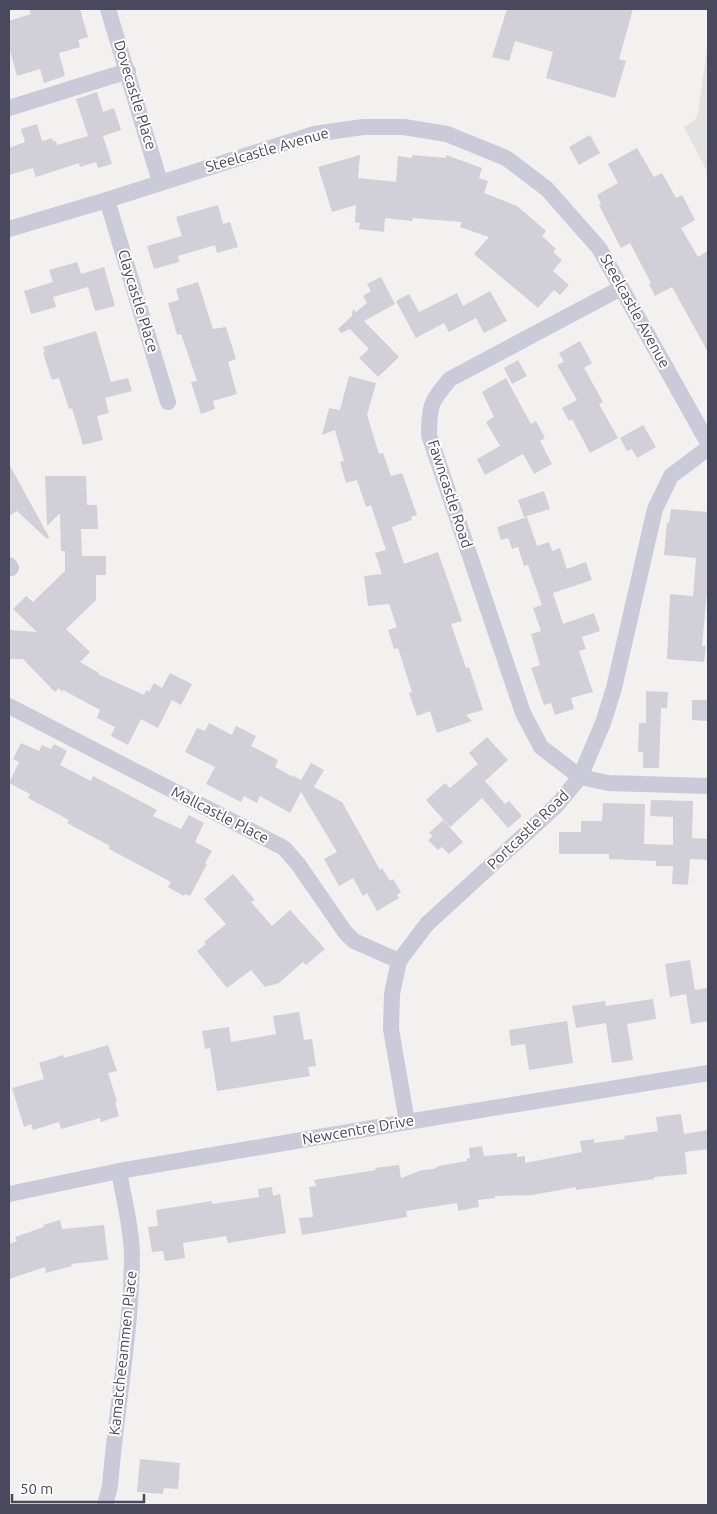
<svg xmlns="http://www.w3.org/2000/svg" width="717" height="1514" font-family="Ubuntu,sans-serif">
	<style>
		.education { fill: #e3e2e2 }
		.building { fill: #d1cfd7 }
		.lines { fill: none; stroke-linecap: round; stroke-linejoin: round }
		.street { stroke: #cacad9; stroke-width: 16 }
		.labels { text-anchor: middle; stroke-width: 4; stroke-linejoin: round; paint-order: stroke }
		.street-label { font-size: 15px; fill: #49485d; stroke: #fff }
	</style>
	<rect width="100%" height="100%" fill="#f2f1f0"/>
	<path class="education" d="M708 42V173L684 127 695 120 698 113Z"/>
	<g class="building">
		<path d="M29 9H80L88 37 78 40 80 47 59 53 65 76 44 83 40 69 17 76 9 47V21L31 14Z"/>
		<path d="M507 9H633L619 59 626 61 615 98 546 78 553 52 515 41 509 61 492 57Z"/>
		<path d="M97 92 103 112 114 108 121 130 103 136 112 164 98 168 96 162 80 167 79 163 36 177 33 168 9 175V148L25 142 21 129 37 124 42 141 52 138 53 141H56L57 145 88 136 76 99Z"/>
		<path d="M590 135 600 153 579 165 569 147Z"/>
		<path d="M637 148 654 177 662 173 676 198 682 195 695 220 681 228 698 257 708 251V352L672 287 655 296 649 284 651 283 630 243 621 248 599 205 601 204 597 195 618 183 608 164Z"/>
		<path d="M360 155 358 178 396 182 398 156 412 158V155L446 158V155L482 168 479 178 488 181 484 193 517 206 546 231 542 236 556 249 553 252 562 260 553 271 569 285 560 295 554 290 538 308 474 254 489 237 460 227 462 222 413 218 412 221 385 218 384 232 359 229 360 223 355 222 356 205 332 212 318 167Z"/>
		<path d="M218 205 223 224 230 222 238 247 217 253 215 245 178 256 179 262 154 269 147 246 182 236 176 217Z"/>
		<path d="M77 262 81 274 104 267 115 306 95 311 88 287 53 297 56 307 31 314 24 291 53 282 49 270Z"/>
		<path d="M381 277 395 304 364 321 399 357 378 377 359 358 369 349 350 329 341 333 338 329 352 316 353 309 356 312 367 303 363 296 371 291 367 284Z"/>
		<path d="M198 282 213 329 226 327 236 359 228 362 237 394 213 401 215 409 201 414 191 382 197 381 181 334 177 335 168 303 179 300 176 289Z"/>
		<path d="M490 291 507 321 484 333 476 318 449 332 444 323 416 338 396 301 409 294 419 312 457 293 463 306Z"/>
		<path d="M96 331 111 382 128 378 132 391 105 398 109 413 97 416 103 440 83 445 72 408 69 409 59 378 52 380 43 353 45 352 43 347Z"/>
		<path d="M580 341 592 363 584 368 603 402 599 404 618 438 590 453 572 419 569 421 562 408 577 400 557 365 564 362 559 353Z"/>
		<path d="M518 360 527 376 512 384 504 368Z"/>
		<path d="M349 376 376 383 367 415 379 454 383 453 391 476 402 473 417 515 411 517 412 520 392 527 404 564 438 552 462 621 451 624 466 668 469 667 483 710 466 715 472 721 437 733 430 711 417 716 409 693 412 692 398 648 394 649 388 630 397 627 389 604 368 606 364 576 382 574 375 553 386 550 371 505 366 507 357 480 346 483 340 462 344 461 335 430 322 435 329 408 340 410Z"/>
		<path d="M506 378 531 424 536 421 545 438 540 441 552 464 534 474 523 454 485 475 477 459 500 446 486 422 494 417 482 392Z"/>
		<path d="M643 425 656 447 637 458 632 449 627 451 620 438Z"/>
		<path d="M9 464 49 537 47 539 17 511 9 516Z"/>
		<path d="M45 476H86L87 505H97L98 529H81L82 556H106V575H96V600L66 629 90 652 80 662 99 673 98 674 144 695 146 690 149 692 154 683 162 688 170 673 192 684 181 705 172 700 158 728 141 719 128 745 111 736 115 727 97 718 100 710 63 690 62 692 59 688 55 692 23 659H9V630L37 632 13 609 26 596 33 602 65 571V551H61L60 513 47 526Z"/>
		<path d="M544 491 550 509 524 517 518 500Z"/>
		<path d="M671 509 708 512V591H707L702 646H706L704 662 667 659 670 594 693 596 696 558 664 555 667 522 669 523Z"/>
		<path d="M527 517 537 546 549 542 552 551 560 548 567 569 586 562 592 580 553 593 563 624 594 613 600 631 582 637 586 649 579 651 593 692 571 698 574 709 555 715 551 703 544 705 531 668 540 665 531 634 541 631 533 608 542 605 528 565 524 566 518 547 512 549 508 538 501 540 497 527Z"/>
		<path d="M646 691 668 692 667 708H661L659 768H643V752H638L639 723H646Z"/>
		<path d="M692 700H708V721L692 720Z"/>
		<path d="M209 723 232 735 236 726 256 736 251 746 278 760 275 767 293 777 292 775 301 780 311 763 324 770 314 787 342 802 380 870 382 868 390 881 393 879 401 892 397 895 399 898 377 911 367 893 363 896 353 878 339 886 324 859 337 852 301 792 290 813 260 796 257 803 244 796 241 802 206 784 215 767 185 752 197 728 205 731Z"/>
		<path d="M487 737 508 760 485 781 505 804 509 801 522 816 508 828 482 798 450 827 426 800 445 783 450 788 478 764 469 753Z"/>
		<path d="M21 743 39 751 42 745 51 749 54 744 67 751 60 765 91 781 93 776 157 810 153 816 181 829 189 815 204 823 195 842 212 851 205 863 207 864 190 896 185 894 184 896 168 887 171 882 109 849 110 846 67 823 69 820 28 798 30 794 9 783 19 762 13 759Z"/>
		<path d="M651 800 693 801 692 838 708 839V860L690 859 688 885 672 884 673 866H656V861L609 859V854H559V832H581V821H602L603 803 645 804 644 844 673 845V817L650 816Z"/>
		<path d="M443 820 463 842 449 854 442 847 438 850 428 840 433 836 429 833Z"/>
		<path d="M233 874 255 900 251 902 272 926 290 910 325 949 306 965 303 962 279 983 265 987 251 970 227 988 197 951 206 944 204 942 226 924 204 899Z"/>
		<path d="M690 960 695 990 708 988V1021L691 1024 686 994 670 997 665 964Z"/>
		<path d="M653 999 656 1019 627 1024 633 1060 612 1063 606 1023 576 1028 572 1006 605 1001 606 1006Z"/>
		<path d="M299 1012 304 1040 312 1039 316 1066 308 1067 310 1076 217 1091 210 1048 205 1049 202 1031 229 1027 231 1042 276 1034 273 1016Z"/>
		<path d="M567 1021 573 1063 529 1070 525 1044 511 1046 509 1030Z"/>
		<path d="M108 1045 117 1071 108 1073 117 1101 115 1102 119 1116 101 1122 100 1118 61 1129 59 1122 33 1130 31 1124 24 1127 12 1088 44 1079 39 1063 63 1055 64 1058Z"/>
		<path d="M681 1114 684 1134 708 1130V1149L685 1152 687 1174 654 1177V1179L576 1190V1187L532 1195 495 1196V1198L478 1200 479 1207 473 1208 458 1211 457 1203 406 1211 407 1217 302 1235 299 1218 313 1217 309 1187 316 1186 314 1180 376 1170 375 1168 399 1165 401 1178 422 1170 434 1169 439 1166 467 1161V1158H470L469 1148 482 1146 484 1156 517 1153V1157L525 1156V1163L582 1152 580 1141 594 1139V1143L625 1139 624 1136 658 1131 656 1117Z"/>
		<path d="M272 1187 273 1196 280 1194 286 1233 228 1243 226 1236 183 1243 185 1258 165 1261 163 1251 152 1252 148 1227 158 1226 156 1210 212 1201V1204L259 1197 258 1189Z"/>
		<path d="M60 1220 62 1229 104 1225 108 1260 71 1264 72 1266 46 1273 45 1267 9 1279V1244L17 1241 15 1237 44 1227 43 1225Z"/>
		<path d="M140 1459 180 1463 178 1489 164 1488 163 1494 137 1492Z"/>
	</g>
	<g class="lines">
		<g class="street">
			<path d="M108 9 160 182"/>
			<path d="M9 108 128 71"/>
			<path d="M107 200 168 402"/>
			<path d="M9 229 107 200 314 134 363 127H404L447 134 506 158 547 189 599 248 708 443"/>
			<path d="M621 288 450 379C431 402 429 404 429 435L523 713 541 747 580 777 608 783 708 786"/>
			<path d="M9 565 11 568"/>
			<path d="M9 706 284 848 298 864 345 932 354 941 399 961"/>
			<path d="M407 1122 391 1029 392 994 399 961 427 924 557 805 580 777 603 723 614 688 655 509 671 476 708 448"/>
			<path d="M9 1194 119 1171 407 1122 708 1073"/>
			<path d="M105 1505 110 1486C116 1410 131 1334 132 1258 132 1229 124 1200 119 1171"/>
		</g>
	</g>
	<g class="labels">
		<g class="street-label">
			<text transform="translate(135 95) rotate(73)" y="5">Dovecastle Place</text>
			<text transform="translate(267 150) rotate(-16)" y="5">Steelcastle Avenue</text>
			<text transform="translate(138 301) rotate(73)" y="5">Claycastle Place</text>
			<text transform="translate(635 311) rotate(61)" y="5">Steelcastle Avenue</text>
			<text transform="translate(450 494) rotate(72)" y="5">Fawncastle Road</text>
			<text transform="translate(220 815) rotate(27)" y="5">Mallcastle Place</text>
			<text transform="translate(528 830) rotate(-44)" y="5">Portcastle Road</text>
			<text transform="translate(358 1130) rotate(-10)" y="5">Newcentre Drive</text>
			<text transform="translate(123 1353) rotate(-84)" y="5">Kamatcheeammen Place</text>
		</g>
	</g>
	<rect width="717" height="1514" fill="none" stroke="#49485d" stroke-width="20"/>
	<path d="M12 1494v8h132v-8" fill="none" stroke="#49485d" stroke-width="2.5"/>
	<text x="20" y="1494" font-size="15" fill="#49485d" stroke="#ffffff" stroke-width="4" paint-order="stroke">50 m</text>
</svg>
